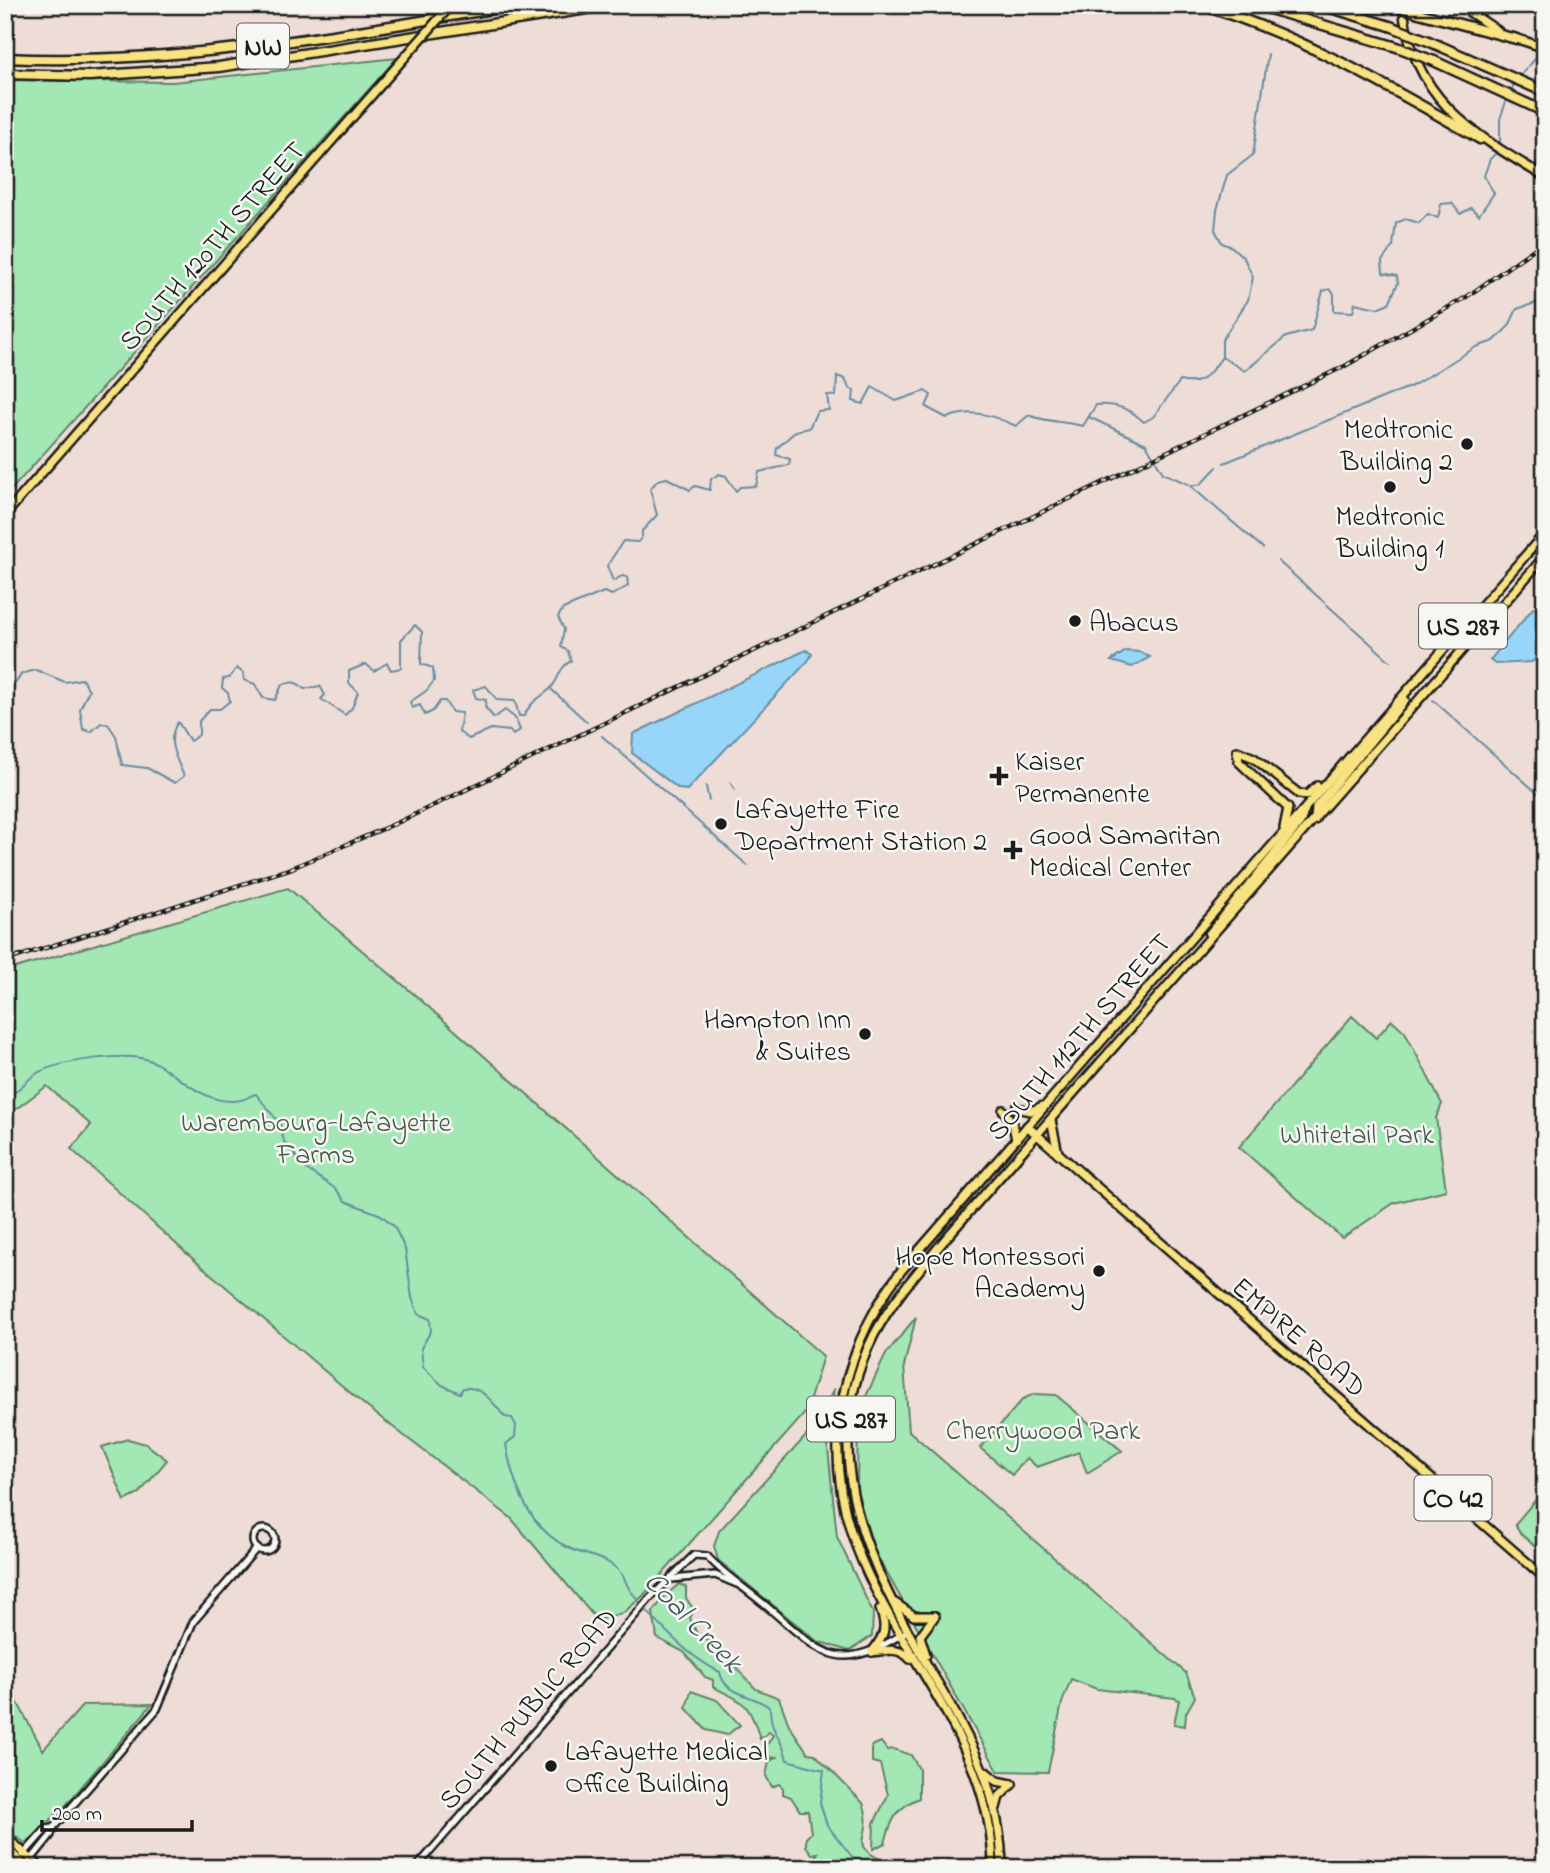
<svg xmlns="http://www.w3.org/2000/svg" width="1550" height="1873" font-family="'Indie Flower',sans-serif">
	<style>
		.green { fill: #a3e8b4; stroke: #608268; stroke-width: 2 }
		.water { fill: #97d6f8; stroke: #668ca0; stroke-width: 2 }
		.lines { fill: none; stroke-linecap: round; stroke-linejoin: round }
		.stream { stroke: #668ca0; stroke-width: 2 }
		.minor-casing { stroke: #1c1c1c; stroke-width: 10 }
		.major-casing { stroke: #1c1c1c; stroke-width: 12 }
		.highway-casing { stroke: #1c1c1c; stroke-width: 13 }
		.minor { stroke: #f6f6f2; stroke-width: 5 }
		.major { stroke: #f8e281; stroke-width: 7 }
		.highway { stroke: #f8e281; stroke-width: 8 }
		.rail-casing { stroke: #1c1c1c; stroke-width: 4.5 }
		.rail { stroke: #f6f6f2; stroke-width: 2; stroke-dasharray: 5; stroke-linecap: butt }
		.major-bridge-casing { stroke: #1c1c1c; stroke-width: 12; stroke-linecap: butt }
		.highway-bridge-casing { stroke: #1c1c1c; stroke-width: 13; stroke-linecap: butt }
		.major-bridge { stroke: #f8e281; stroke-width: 7 }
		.highway-bridge { stroke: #f8e281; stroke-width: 8 }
		.poi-dot { fill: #1c1c1c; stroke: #f6f6f2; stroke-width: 2.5 }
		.labels { text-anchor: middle; stroke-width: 5; stroke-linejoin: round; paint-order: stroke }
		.shield { fill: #f6f6f2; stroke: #5d5d5c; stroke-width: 2 }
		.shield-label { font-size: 26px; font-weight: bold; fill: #1c1c1c }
		.street-label { font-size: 28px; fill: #1c1c1c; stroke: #f6f6f2 }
		.poi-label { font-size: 28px; fill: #1c1c1c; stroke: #f6f6f2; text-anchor: start }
		.park-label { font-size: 28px; fill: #44594a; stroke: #f6f6f2 }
		.water-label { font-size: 30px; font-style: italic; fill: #41545e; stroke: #f6f6f2 }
	</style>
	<rect width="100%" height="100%" fill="#eeddd7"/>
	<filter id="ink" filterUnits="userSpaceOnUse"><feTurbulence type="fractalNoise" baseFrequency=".0143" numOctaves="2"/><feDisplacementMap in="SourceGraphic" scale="14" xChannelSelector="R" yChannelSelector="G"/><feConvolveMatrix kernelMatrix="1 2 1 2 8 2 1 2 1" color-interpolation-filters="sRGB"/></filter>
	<g filter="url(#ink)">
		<g class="green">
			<path d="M397 58 5 497V80L173 82Z"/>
			<path d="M288 888 415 995 823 1356 806 1412 643 1596 623 1613 597 1620 511 1518 367 1407 185 1252 71 1149 91 1125 47 1086 5 1117V971Z"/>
			<path d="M1352 1016 1376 1038 1392 1020 1405 1032 1442 1104 1436 1118 1446 1190 1394 1203 1342 1238 1239 1147Z"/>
			<path d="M916 1317 904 1366 909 1431 1186 1673 1195 1697 1186 1713 1185 1726 1174 1724 1179 1700 1175 1698 1097 1689 1071 1679 1062 1703 1048 1772 998 1771 875 1552 857 1492 858 1413 886 1354Z"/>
			<path d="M834 1388 828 1449 837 1537 873 1613 872 1636 849 1651 817 1641 718 1560 714 1546 719 1531 818 1423Z"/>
			<path d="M1034 1394 1056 1395 1122 1451 1087 1473 1079 1452 1037 1467 1027 1458 1012 1475 980 1448 1023 1399Z"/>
			<path d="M128 1439 146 1444 167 1460 139 1494 125 1501 102 1447Z"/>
			<path d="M1545 1489V1555L1521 1534 1515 1524Z"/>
			<path d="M679 1584 686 1587V1598L694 1610 690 1618 696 1632 734 1660 739 1671 756 1689 779 1698 789 1725 808 1753 815 1754 863 1803C878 1842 836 1844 901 1868H822L816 1864 815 1857 818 1853 812 1854 806 1846V1838L811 1833 808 1811H800L791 1797 783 1794V1788L779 1784 772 1787 766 1776 769 1761 778 1757 771 1758 764 1750 773 1735 769 1732 760 1739C749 1703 746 1703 713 1687V1680L705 1677 684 1652 657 1638 653 1612 665 1596Z"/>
			<path d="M5 1679 43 1750 83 1705 152 1704 66 1805 26 1844 5 1828Z"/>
			<path d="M691 1691 717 1700 740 1725 727 1735 706 1730 686 1708Z"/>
			<path d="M881 1742 887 1750 893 1749 911 1755 919 1769V1798C896 1808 891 1820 885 1843L873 1849 874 1823 888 1795 880 1764 872 1762V1746Z"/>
		</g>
		<g class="water">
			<path d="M1533 608H1545V650L1532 662 1495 664 1490 660Z"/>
			<path d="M806 650 812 654 808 661 687 790 679 789 632 753 633 734Z"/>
			<path d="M1126 651 1140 652 1150 657 1132 667 1111 661Z"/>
		</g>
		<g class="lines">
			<g class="stream">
				<path d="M1520 76 1542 51"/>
				<path d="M1509 94 1515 83"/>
				<path d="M1500 145V119L1507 99"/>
				<path d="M1222 356V340L1248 300 1253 277 1244 258 1232 247 1222 243 1215 230 1217 210 1227 175 1253 155 1268 54"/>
				<path d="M1089 417 1146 444 1163 473 1188 484 1263 548"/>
				<path d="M1224 463 1414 385 1476 347 1494 341 1509 326 1517 309 1545 300"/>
				<path d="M1191 486 1201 484 1217 467"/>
				<path d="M1278 561 1390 661"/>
				<path d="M552 690 587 722"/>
				<path d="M5 699 7 686 18 680 21 674 36 670 65 682 82 679 89 690 80 709 83 729 91 732 101 723 108 724 116 736 122 765 147 768 175 783 184 776C176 757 165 741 178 722L190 741 199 735V721L210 709H220L230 701 228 693 222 688 223 679 229 678 237 668 243 673 244 680 255 684 263 698 275 700 282 685C291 681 297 681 304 689L320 686 325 695 321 699 345 715 352 708 358 692 349 683V671L366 664 374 671 387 663 391 670 401 668V640L415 625 422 632 421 664 433 668 434 681 426 691 410 702 412 708 420 705 425 715 433 711 440 701H445L452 712 462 713 459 732 469 739 491 729 510 731 513 735 520 730 515 718 505 710 494 718 485 707 486 700 476 698 473 690 486 686 497 700 515 701 519 716H524C532 699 540 699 551 688 560 678 558 668 571 661L568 651 561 647 564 629 558 617 563 609 604 592 612 595 628 586 627 577 622 576 613 581 607 566 623 541 638 542 642 537V531L657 515 650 489 658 480 667 478 690 490 695 486 710 490 711 479 719 474 726 476 736 491 740 487 756 486 759 472 789 465 790 459 776 455 777 448 796 431 809 428 817 411 829 410 827 395 836 396 837 376 845 379 849 388 854 390 853 401 863 404 872 387 896 401 925 391 931 395 926 407 947 418C972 408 992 415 1016 426L1029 415C1040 421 1067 422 1083 426L1096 405C1117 404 1129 408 1144 422L1153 417 1180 381C1202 387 1210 373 1222 357L1245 371 1286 337 1312 330 1323 291 1330 289 1334 294V311L1353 312 1355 303 1377 308 1389 303 1398 283 1397 276 1383 273 1382 261 1393 246 1396 223 1406 219 1419 223 1428 214 1438 218 1441 204 1452 203 1460 214 1471 208 1479 215 1494 193 1484 176 1490 159 1497 152"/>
				<path d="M1433 700 1545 800"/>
				<path d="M602 736 748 866"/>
				<path d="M730 782 735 790"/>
				<path d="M706 786 709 801"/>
				<path d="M5 1099C18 1092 27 1079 39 1072 62 1061 131 1050 154 1062 181 1077 207 1107 241 1100 247 1099 250 1095 256 1094L280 1124 284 1142 306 1169 336 1189 345 1201 381 1215 394 1226 405 1249 412 1298 418 1314 430 1319 431 1331 421 1348 423 1367 442 1385 460 1393 463 1388C482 1385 494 1404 505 1417L512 1418 516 1425 515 1437 506 1444C513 1486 529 1530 571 1549 587 1556 606 1557 619 1571 624 1576 626 1584 630 1590 652 1619 688 1657 720 1672 724 1696 755 1694 770 1708 771 1737 782 1735 787 1760L824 1770 820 1803 827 1825 861 1868"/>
			</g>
			<defs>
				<g id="minor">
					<circle cx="264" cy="1540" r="11"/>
					<path d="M672 1579 715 1575 739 1585"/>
					<path d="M23 1855 46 1829 53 1828"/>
					<path d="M26 1866 51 1835 53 1828 157 1709 193 1622 257 1548"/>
					<path d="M416 1868 651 1597 694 1555 707 1556C723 1574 745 1588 764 1604 822 1653 835 1678 907 1631"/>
				</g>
				<g id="major">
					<path d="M1459 5 1498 31"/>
					<path d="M1403 6C1411 98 1473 134 1545 177"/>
					<path d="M1512 37 1545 48"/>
					<path d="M5 515 405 57"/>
					<path d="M1315 820 1316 807 1405 700"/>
					<path d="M1284 828 1288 808 1239 762 1237 751 1254 758 1299 794 1307 795 1317 786"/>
					<path d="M1209 934 1300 823 1305 809"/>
					<path d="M1016 1108 1031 1111 1043 1106"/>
					<path d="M1003 1110 1012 1122 1016 1139"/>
					<path d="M1051 1120 1058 1153"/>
					<path d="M1027 1126 1545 1578"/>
					<path d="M895 1603 914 1616H934"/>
					<path d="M872 1652C884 1636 888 1629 880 1609"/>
					<path d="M872 1652C887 1650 900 1647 910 1659"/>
					<path d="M926 1655 920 1636 935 1616"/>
					<path d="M986 1772 997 1781 1012 1784"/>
					<path d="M996 1808 999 1797 1012 1784"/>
					<path d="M5 1836 41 1868"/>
					<path d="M5 1847 28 1868"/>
					<path d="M993 1868C992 1697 816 1598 840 1416 847 1362 868 1314 901 1271L1545 533"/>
					<path d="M1002 1868C1001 1794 970 1736 933 1675 871 1570 812 1457 874 1335 893 1299 921 1268 947 1237L1545 556"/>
				</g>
				<g id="highway">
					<path d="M1201 5C1301 35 1389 87 1480 139"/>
					<path d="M1256 5 1397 47"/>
					<path d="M1321 5 1390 26"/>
					<path d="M1419 13 1516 39"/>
					<path d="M1426 40 1545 92"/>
					<path d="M5 58C178 66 347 33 517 5"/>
					<path d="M1434 61 1545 112"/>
					<path d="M5 74 89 76 219 67 612 5"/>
				</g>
			</defs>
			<use href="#minor" class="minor-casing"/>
			<use href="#major" class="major-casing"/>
			<use href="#highway" class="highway-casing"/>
			<use href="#minor" class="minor"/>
			<use href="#major" class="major"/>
			<use href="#highway" class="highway"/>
			<defs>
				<path id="rail" d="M5 961 292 868 399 822 1345 366 1465 298 1545 241"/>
			</defs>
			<use href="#rail" class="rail-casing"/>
			<use href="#rail" class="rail"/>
			<defs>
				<path id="major-bridge" d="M405 57 451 5"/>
				<g id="highway-bridge">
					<path d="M1393 5 1419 13"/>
					<path d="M1390 26 1426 40"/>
					<path d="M1397 47 1434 61"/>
				</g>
			</defs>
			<use href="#major-bridge" class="major-bridge-casing"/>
			<use href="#highway-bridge" class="highway-bridge-casing"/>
			<use href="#major-bridge" class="major-bridge"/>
			<use href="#highway-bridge" class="highway-bridge"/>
		</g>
	</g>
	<g class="poi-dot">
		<circle cx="1467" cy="444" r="7"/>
		<circle cx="1390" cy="487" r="7"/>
		<circle cx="1075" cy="621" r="7"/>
		<path d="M995.5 765.5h7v7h7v7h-7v7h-7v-7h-7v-7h7z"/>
		<circle cx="721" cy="824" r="7"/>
		<path d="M1009.5 839.5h7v7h7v7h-7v7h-7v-7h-7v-7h7z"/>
		<circle cx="865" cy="1034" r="7"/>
		<circle cx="1099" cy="1271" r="7"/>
		<circle cx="551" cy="1766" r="7"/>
	</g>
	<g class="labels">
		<g class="shield">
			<rect x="237" y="23.5" width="52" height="45" rx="5"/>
			<rect x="1419" y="603.5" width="88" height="45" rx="5"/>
			<rect x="807" y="1396.5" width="88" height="45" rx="5"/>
			<rect x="1414.5" y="1475.5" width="77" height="45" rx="5"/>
		</g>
		<g class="shield-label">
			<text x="263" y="55">NW</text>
			<text x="1463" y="635">US 287</text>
			<text x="851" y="1428">US 287</text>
			<text x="1453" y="1507">CO 42</text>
		</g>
		<g class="street-label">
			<text transform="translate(211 245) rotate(-49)" y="10">SOUTH 120TH STREET</text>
			<text transform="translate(1078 1036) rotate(-49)" y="10">SOUTH 112TH STREET</text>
			<text transform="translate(1300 1336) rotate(41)" y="10">EMPIRE ROAD</text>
			<text transform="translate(527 1708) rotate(-49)" y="10">SOUTH PUBLIC ROAD</text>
		</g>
		<g class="poi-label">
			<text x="1453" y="438" text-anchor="end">Medtronic<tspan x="1453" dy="32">Building 2</tspan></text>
			<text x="1390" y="525" text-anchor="middle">Medtronic<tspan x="1390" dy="32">Building 1</tspan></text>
			<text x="1089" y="631">Abacus</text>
			<text x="1015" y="770">Kaiser<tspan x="1015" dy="32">Permanente</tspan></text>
			<text x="735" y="818">Lafayette Fire<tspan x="735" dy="32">Department Station 2</tspan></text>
			<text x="1029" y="844">Good Samaritan<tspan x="1029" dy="32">Medical Center</tspan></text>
			<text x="851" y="1028" text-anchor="end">Hampton Inn<tspan x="851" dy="32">&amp; Suites</tspan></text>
			<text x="1085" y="1265" text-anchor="end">Hope Montessori<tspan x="1085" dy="32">Academy</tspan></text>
			<text x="565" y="1760">Lafayette Medical<tspan x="565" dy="32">Office Building</tspan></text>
		</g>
		<g class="park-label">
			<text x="316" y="1131">Warembourg-Lafayette<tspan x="316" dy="32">Farms</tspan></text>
			<text x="1357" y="1143">Whitetail Park</text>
			<text x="1043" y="1439">Cherrywood Park</text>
		</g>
		<g class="water-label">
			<text transform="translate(694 1621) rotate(46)" y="10">Coal Creek</text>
		</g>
	</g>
	<rect width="1550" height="1873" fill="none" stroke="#f6f6f2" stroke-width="28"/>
	<rect x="14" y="14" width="1522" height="1845" fill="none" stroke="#1c1c1c" stroke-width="2.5" filter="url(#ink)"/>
	<path d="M42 1820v10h150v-10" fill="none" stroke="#1c1c1c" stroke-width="3.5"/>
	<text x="52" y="1820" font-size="21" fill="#1c1c1c" stroke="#f6f6f2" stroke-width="5" paint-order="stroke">200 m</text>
</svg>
